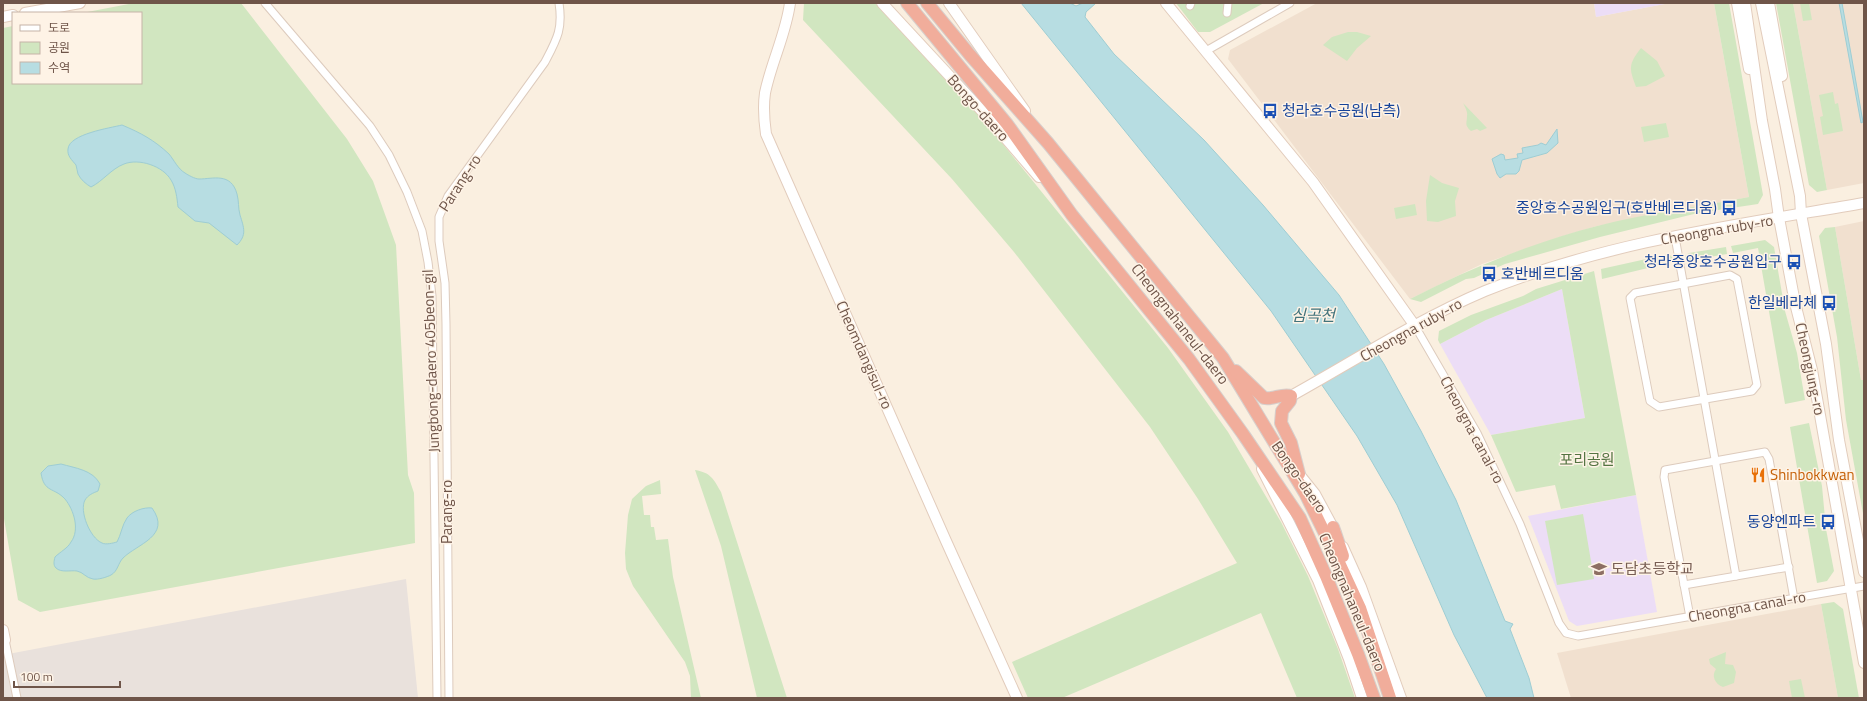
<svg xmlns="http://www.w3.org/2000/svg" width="1867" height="701" font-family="'Titillium Web','Noto Sans KR',sans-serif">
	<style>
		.residential { fill: #f1e0cf }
		.industrial { fill: #e9e1dc }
		.education { fill: #ecddf6 }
		.green { fill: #d1e6c0 }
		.water { fill: #b7dde2; stroke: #9ecdd3 }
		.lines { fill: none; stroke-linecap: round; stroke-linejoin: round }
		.street-casing { stroke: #ddcbbd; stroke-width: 9 }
		.secondary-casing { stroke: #e2ccbc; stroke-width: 12 }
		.highway-casing { stroke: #d7cfcc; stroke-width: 14 }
		.street { stroke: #fff; stroke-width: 7 }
		.secondary { stroke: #fff; stroke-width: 10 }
		.highway { stroke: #f1ad9b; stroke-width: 12 }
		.labels { text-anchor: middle; stroke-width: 3; stroke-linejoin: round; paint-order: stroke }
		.street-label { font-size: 15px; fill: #6f5549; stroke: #fef3e6 }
		.transit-label { font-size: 15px; fill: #164399; stroke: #fef3e6; text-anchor: end }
		.park-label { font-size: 15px; fill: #547442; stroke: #fef3e6 }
		.food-label { font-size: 15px; fill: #c56008; stroke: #fef3e6; text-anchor: start }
		.education-label { font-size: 15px; fill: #785e54; stroke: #fef3e6; text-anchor: start }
		.water-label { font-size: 16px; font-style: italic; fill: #42737b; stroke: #fef3e6 }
	</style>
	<rect width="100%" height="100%" fill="#faefe0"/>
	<g class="residential">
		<path d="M1317 3H1594L1596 17 1670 3H1714L1749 197 1597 226 1560 237 1482 264 1410 299 1228 59 1230 50Z"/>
		<path d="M1793 3H1864V183L1827 190Z"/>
		<path d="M1864 221V380H1861L1835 227Z"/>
		<path d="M1821 604 1838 698H1571L1557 653Z"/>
	</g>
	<path class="industrial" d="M406 579 418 698H3V655Z"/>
	<g class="education">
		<path d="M1594 3H1670L1596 17Z"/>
		<path d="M1562 289 1585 418 1491 435 1440 344 1486 320Z"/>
		<path d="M1636 495 1657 612 1577 626 1569 621 1528 516Z"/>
	</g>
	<g class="green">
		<path d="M134 3H241L347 139 373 181 396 245 408 475 414 493 415 543 40 612 18 600 3 513V28L13 26V83H141V13H82Z"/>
		<path d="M804 3H875L981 117 1168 348 1228 432 1281 522 1308 576 1338 649 1355 698H1297L1261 613 1062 698H1028L1012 662 1237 563 1198 499 1150 427 1014 252 952 179 803 20Z"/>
		<path d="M1176 3H1264L1210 32H1198Z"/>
		<path d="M1714 3H1729L1763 195 1758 204 1698 213 1600 237 1505 264 1474 278 1466 279 1421 302 1410 299C1470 268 1532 243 1597 226 1646 213 1698 207 1749 197Z"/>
		<path d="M1776 3H1793L1827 190 1817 192 1809 185Z"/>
		<path d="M1800 3H1809L1812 20 1803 21Z"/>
		<path d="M1348 32H1357L1371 36 1357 48 1347 61 1323 45 1332 37Z"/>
		<path d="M1641 48 1657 61 1665 76 1646 86 1636 87C1629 68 1628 65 1641 48Z"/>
		<path d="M1833 92 1835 104 1838 103 1843 131 1823 135 1820 117 1823 116 1819 95Z"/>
		<path d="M1463 103 1487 128 1480 131 1477 129 1471 131C1464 125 1467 123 1467 116 1468 112 1465 107 1463 103Z"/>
		<path d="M1666 123 1669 137 1644 142 1641 127Z"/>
		<path d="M1430 175 1442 183 1459 188 1455 201 1456 216 1438 222 1427 221 1426 201Z"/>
		<path d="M1415 204 1417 215 1396 219 1394 208Z"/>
		<path d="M1835 227 1861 380H1864V519L1846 420 1837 337 1819 236 1825 228Z"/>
		<path d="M1765 240 1774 247 1785 311 1797 353 1805 400 1785 404 1758 248 1733 253 1731 246Z"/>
		<path d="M1726 247 1727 254 1686 261 1685 256 1689 253Z"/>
		<path d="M1669 254 1673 258V262L1602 279 1601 269Z"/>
		<path d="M1594 271 1636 495 1561 509 1555 485 1516 492 1491 435 1585 418 1562 289 1486 320 1440 344 1438 340 1439 331 1471 315 1523 296 1536 289Z"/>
		<path d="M1809 423 1822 486 1826 529 1834 571 1827 581 1817 583 1790 427Z"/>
		<path d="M695 470C711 473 713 478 721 492L787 698H757L721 546Z"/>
		<path d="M660 480 661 494 642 496 644 515H650L651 527H654L656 540 668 539 673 577 701 698H691L690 676 685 662 633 586 626 569 625 553 628 515 632 499 646 486Z"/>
		<path d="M1583 514 1594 579 1557 585 1545 521Z"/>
		<path d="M1834 602 1843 609 1859 698H1838L1821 604Z"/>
		<path d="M1726 652 1725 664 1733 665 1736 672 1734 683 1723 687C1715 684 1711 676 1716 669L1710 664 1709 659Z"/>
		<path d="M1801 679 1805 698H1792L1789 681Z"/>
	</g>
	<g class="water">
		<path d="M1021 3H1070L1076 6 1083 3H1096L1086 12 1085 17 1114 54 1204 140 1263 205 1339 295 1384 364 1421 431 1456 500 1505 621 1513 624 1510 629 1529 678 1534 698H1487L1454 635 1397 505 1357 436 1271 311Z"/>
		<path d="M1839 3H1842L1863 122 1861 123Z"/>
		<path d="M122 125C141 133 154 140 169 154 174 160 178 169 185 173 188 175 195 179 199 179 213 179 231 172 237 194 239 201 238 208 240 215 244 228 247 235 237 245L209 223 195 221 178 207C177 198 176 188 171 180 163 166 139 158 124 164 111 169 103 181 91 187 86 184 81 180 78 174 77 171 77 168 76 165 72 160 67 156 68 149 69 134 110 128 122 125Z"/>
		<path d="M1557 129 1558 143 1547 153 1522 160 1519 171 1516 174H1506L1500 178 1497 174 1492 159 1501 154 1504 155 1505 160 1518 158 1517 154 1523 153 1522 148 1538 145 1541 143 1546 145Z"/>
		<path d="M61 464C75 468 93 470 100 484L98 491C93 493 88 495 85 500 79 511 90 538 102 543 106 545 113 543 117 542 121 535 122 525 127 518 132 511 144 507 152 508 172 536 137 544 123 558 118 563 118 571 111 575 107 577 98 580 93 579 86 578 83 572 77 571 71 570 61 573 56 568 53 565 54 561 55 557 60 552 68 548 71 542 80 530 74 510 65 499 54 487 44 493 41 473L48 466Z"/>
	</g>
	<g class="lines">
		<defs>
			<g id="street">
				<path d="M265 3 370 126 389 155 407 192 422 231 428 262 432 296 437 698"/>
				<path d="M1190 6 1191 3"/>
				<path d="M1227 13 1228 3"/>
				<path d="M1206 51 1290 3"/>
				<path d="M1675 237 1736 576"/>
				<path d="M1730 275 1737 279 1757 385 1752 391 1659 407 1650 401 1630 298 1635 293Z"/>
				<path d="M1415 326 1477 433 1520 524 1559 623 1566 633 1578 636 1864 586"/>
				<path d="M1684 585 1789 567"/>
				<path d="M1690 617 1664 477 1665 470 1765 452 1769 459 1794 599"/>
				<path d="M5 640 17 698"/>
				<path d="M449 698 446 324 445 283 439 241V217L448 196 545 62C557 39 563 29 559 3"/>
			</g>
			<g id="secondary">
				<path d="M790 3C786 34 771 63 765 93 763 107 764 120 766 134L946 541 1017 698"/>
				<path d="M882 3 982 111 1039 177"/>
				<path d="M949 3 1025 111"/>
				<path d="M1166 3 1313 182 1415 326"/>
				<path d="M1737 3 1749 69"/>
				<path d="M1745 3 1762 121 1775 189 1779 218 1795 303 1812 370 1864 663"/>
				<path d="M1761 3 1800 196 1801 214 1826 344 1839 440 1864 572"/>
				<path d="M1769 3 1782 76"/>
				<path d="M25 13 80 3"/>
				<path d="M3 17 13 15"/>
				<path d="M1291 396C1354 361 1419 319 1485 291 1606 242 1736 225 1864 203"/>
				<path d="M1262 469 1318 580 1349 659 1362 698"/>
				<path d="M1295 469 1315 494 1336 533"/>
				<path d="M1343 547 1361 587 1401 698"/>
				<path d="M3 630 5 640H3"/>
			</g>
			<g id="highway">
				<path d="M907 3 1007 124 1072 215 1189 359 1243 434 1300 518 1326 576 1358 654 1374 698"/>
				<path d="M927 3 970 55 1048 143 1223 358 1305 493 1336 556 1360 608 1390 698"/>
				<path d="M1236 371 1264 398C1273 400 1282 393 1291 396L1290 401 1282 411 1281 423 1291 443 1299 474"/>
				<path d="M1333 527 1343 556"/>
			</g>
		</defs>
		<use href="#street" class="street-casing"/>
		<use href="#secondary" class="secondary-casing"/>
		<use href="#highway" class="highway-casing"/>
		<use href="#street" class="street"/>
		<use href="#secondary" class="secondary"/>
		<use href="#highway" class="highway"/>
	</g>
	<defs>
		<symbol id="bus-bare" viewBox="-9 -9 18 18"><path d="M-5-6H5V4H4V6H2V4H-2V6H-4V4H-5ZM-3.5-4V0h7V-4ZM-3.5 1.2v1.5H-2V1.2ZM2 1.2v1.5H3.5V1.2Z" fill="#1a4fb4" stroke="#fef3e6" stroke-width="2.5" paint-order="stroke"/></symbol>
		<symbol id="restaurant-bare" viewBox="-9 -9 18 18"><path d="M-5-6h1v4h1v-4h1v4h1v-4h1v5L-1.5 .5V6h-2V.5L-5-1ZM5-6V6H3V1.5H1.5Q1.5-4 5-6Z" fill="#e8710a" stroke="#fef3e6" stroke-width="2.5" paint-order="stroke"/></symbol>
		<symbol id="school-bare" viewBox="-9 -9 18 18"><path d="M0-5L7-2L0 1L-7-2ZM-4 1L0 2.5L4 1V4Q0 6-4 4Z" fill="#8d6e63" stroke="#fef3e6" stroke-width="2.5" paint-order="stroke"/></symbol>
	</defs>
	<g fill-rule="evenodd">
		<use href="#bus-bare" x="1259" y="100" width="22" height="22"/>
		<use href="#bus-bare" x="1718" y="197" width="22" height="22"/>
		<use href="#bus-bare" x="1783" y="251" width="22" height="22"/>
		<use href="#bus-bare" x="1478" y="263" width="22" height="22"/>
		<use href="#bus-bare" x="1818" y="292" width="22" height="22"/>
		<use href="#restaurant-bare" x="1747" y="464" width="22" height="22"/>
		<use href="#bus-bare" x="1817" y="511" width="22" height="22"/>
		<use href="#school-bare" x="1588" y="558" width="22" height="22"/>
	</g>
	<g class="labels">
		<g class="street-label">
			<text transform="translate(978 108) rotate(48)" y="5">Bongo-daero</text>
			<text transform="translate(460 183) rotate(-57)" y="5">Parang-ro</text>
			<text transform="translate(1717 230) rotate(-10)" y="5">Cheongna ruby-ro</text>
			<text transform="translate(1180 324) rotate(52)" y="5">Cheongnahaneul-daero</text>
			<text transform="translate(1411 330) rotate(-29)" y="5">Cheongna ruby-ro</text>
			<text transform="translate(864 355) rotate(66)" y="5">Cheomdangisul-ro</text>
			<text transform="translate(431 361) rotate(-92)" y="5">Jungbong-daero 405beon-gil</text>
			<text transform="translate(1810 369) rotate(78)" y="5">Cheongjung-ro</text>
			<text transform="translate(1472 430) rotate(62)" y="5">Cheongna canal-ro</text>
			<text transform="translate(1299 477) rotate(55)" y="5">Bongo-daero</text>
			<text transform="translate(447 512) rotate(-90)" y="5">Parang-ro</text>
			<text transform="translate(1352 602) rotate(67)" y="5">Cheongnahaneul-daero</text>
			<text transform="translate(1747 607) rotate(-10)" y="5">Cheongna canal-ro</text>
		</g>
		<g class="transit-label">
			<text x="1282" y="116" text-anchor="start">청라호수공원(남측)</text>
			<text x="1717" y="213">중앙호수공원입구(호반베르디움)</text>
			<text x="1782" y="267">청라중앙호수공원입구</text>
			<text x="1501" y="279" text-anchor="start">호반베르디움</text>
			<text x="1817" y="308">한일베라체</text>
			<text x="1816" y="527">동양엔파트</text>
		</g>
		<g class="park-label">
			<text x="1587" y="465">포리공원</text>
		</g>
		<g class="food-label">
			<text x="1770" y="480">Shinbokkwan</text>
		</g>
		<g class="education-label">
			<text x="1611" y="574">도담초등학교</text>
		</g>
		<g class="water-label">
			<text x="1313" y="321">심곡천</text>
		</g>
	</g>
	<rect width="1867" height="701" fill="none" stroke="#6f5549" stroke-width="8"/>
	<rect x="12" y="12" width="130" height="72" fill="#fef3e6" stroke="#c5b4a7"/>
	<rect x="20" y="25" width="20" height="6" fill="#ffffff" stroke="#c5b4a7"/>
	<text x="48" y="32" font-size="12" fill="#6f5549">도로</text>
	<rect x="20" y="42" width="20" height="12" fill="#d1e6c0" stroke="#c5b4a7"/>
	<text x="48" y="52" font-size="12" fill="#6f5549">공원</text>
	<rect x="20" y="62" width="20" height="12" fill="#b7dde2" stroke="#c5b4a7"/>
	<text x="48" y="72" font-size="12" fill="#6f5549">수역</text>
	<path d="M14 681v6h106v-6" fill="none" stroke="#6f5549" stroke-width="2"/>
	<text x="20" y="681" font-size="12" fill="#6f5549" stroke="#fef3e6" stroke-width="3" paint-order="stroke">100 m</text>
</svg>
